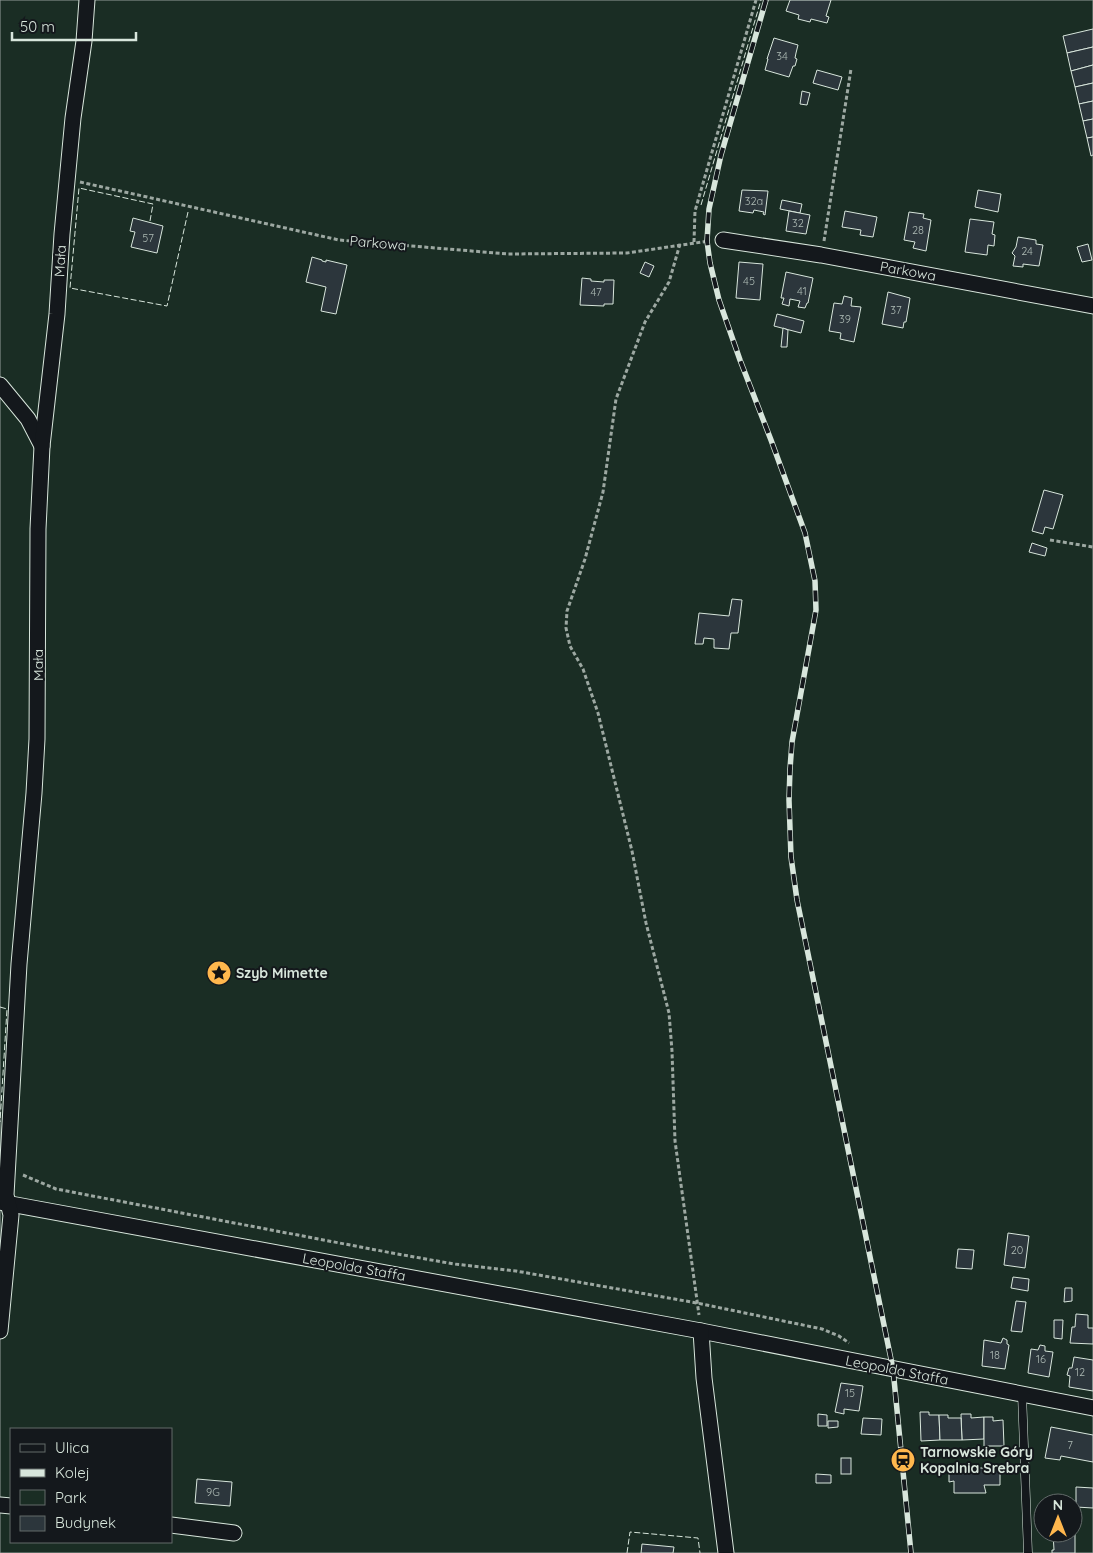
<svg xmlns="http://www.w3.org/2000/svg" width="1093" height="1553" font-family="Quicksand,sans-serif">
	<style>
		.green { fill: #1a2d24; stroke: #939e99; fill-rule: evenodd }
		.building { fill: #2c363c; stroke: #d8e6dc }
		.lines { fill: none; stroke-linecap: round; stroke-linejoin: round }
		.service-casing { stroke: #d8e6dc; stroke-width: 9 }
		.minor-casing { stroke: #d8e6dc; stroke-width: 17 }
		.path { stroke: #9da8a2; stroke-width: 3; stroke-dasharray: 4 2.5; stroke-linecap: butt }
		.service { stroke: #14181c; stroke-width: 8 }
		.minor { stroke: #14181c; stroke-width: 15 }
		.rail-casing { stroke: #d8e6dc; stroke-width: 5.5 }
		.rail { stroke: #14181c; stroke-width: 4; stroke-dasharray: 11; stroke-linecap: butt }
		.fence { stroke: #d8e6dc; stroke-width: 1; stroke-dasharray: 6 2.5; stroke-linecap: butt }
		.labels { text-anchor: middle; stroke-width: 4; stroke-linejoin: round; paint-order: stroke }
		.number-label { font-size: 11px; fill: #adbab4 }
		.street-label { font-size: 14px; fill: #d8e6dc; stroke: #14181c }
		.poi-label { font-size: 14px; font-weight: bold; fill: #d8e6dc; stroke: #14181c; text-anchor: start }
	</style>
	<rect width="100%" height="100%" fill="#14181c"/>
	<path class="green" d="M0 0H1093V1553H0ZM11 1429H171V1542H11ZM1043 1503H1073V1533H1043Z"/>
	<g class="building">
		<path d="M790 0H831L826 16 829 17 827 23 811 19 810 22 798 19 799 15 786 11Z"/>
		<path d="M1093 29V47L1067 53 1063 36Z"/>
		<path d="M774 38 798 45 796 53 795 58 797 59 795 66H793L789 77 765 70 768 59H767Z"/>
		<path d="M1093 47V65L1071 71 1067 53Z"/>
		<path d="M1093 65V83L1075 87 1071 71Z"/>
		<path d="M817 70 842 77 838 90 813 83Z"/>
		<path d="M1093 83V101L1079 104 1075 87Z"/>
		<path d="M802 91 810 93 807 105 800 104Z"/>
		<path d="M1093 101V119L1083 121 1079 104Z"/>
		<path d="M1093 119V137L1087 138 1083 121Z"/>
		<path d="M1093 137V155L1091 156 1087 138Z"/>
		<path d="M742 190 768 191 765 215 763 214 764 212 754 210 753 213 739 211Z"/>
		<path d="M978 190 1001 194 998 212 975 207Z"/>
		<path d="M782 200 802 204 800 213 780 209Z"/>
		<path d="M789 211 810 215 806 234 786 231Z"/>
		<path d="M845 211 877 217 873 237 860 235 861 230 842 227Z"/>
		<path d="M909 212 924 214 923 218 931 220 926 251 913 248 915 242 904 240Z"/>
		<path d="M133 218 163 226 157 253 131 247 135 232 130 231Z"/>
		<path d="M970 219 994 222 992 234 995 235 994 246 988 245 987 255 965 252Z"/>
		<path d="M1018 237 1036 240V244L1043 245 1039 266 1023 264V267L1013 266 1015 256 1012 253 1016 247Z"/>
		<path d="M1088 244 1092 260 1082 262 1077 247Z"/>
		<path d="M312 257 322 260V261L326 262V260L347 265 336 314 321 311 326 287 306 282Z"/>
		<path d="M645 262 654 266 649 277 640 273Z"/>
		<path d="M739 262 763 264 760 300 736 298Z"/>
		<path d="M786 272 813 278 808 303H807L805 308 798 307 800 301 790 299 789 306 782 304 784 298H781Z"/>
		<path d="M582 278 591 279V281L604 282V280H614L613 304H604V306L580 305Z"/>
		<path d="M888 292 910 298 906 322H904L903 328 882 324Z"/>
		<path d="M844 296 852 298 851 306 861 307 854 342 840 339 841 333 829 331 834 303 842 304Z"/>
		<path d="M777 314 804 321 801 333 774 326Z"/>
		<path d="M783 328 788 330 787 347H781Z"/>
		<path d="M1044 490 1063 495 1053 529 1045 527 1043 534 1032 531Z"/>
		<path d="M1032 543 1047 548 1045 556 1029 552Z"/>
		<path d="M732 599 742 600 738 633H731L729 649 714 648V639L704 638 703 644H695L699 613 729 616Z"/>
		<path d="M1008 1233 1029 1236 1025 1268 1004 1265Z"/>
		<path d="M958 1249 974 1250 972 1269 956 1268Z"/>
		<path d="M1013 1277 1029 1279 1028 1291 1011 1288Z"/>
		<path d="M1065 1288H1072V1301L1064 1302Z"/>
		<path d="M1016 1301 1026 1302 1022 1332 1011 1331Z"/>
		<path d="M1076 1314 1088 1315V1328H1093V1344L1070 1343 1072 1327H1075Z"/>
		<path d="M1054 1320H1063L1062 1339 1054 1338Z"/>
		<path d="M1003 1338 1007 1340V1344L1009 1345 1005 1369 982 1366 984 1340 1001 1343Z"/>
		<path d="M1040 1345 1045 1346V1351L1053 1352 1049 1377 1028 1373 1031 1349 1038 1350Z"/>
		<path d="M1074 1357 1093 1360V1391L1069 1387 1070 1376 1067 1375 1069 1368H1072Z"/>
		<path d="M841 1383 863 1386 859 1411 844 1409V1414L835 1412Z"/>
		<path d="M920 1412H929V1415H939L940 1440 921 1441Z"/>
		<path d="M818 1414 827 1415V1426H818Z"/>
		<path d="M961 1414H971V1418L984 1417V1439L962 1440Z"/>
		<path d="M939 1415H948V1418H961L962 1440H940Z"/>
		<path d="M984 1417H993V1421L1003 1420 1004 1446H984Z"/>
		<path d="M863 1418 882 1419 881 1435 861 1434Z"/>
		<path d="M828 1421H838V1427L828 1428Z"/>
		<path d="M1051 1427 1093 1435V1462L1061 1456 1060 1460 1045 1458Z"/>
		<rect x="841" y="1458" width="10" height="16"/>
		<path d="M949 1468H1000V1485H984L986 1493H954V1481L949 1482Z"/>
		<path d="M816 1474 831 1475V1483H816Z"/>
		<path d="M197 1479 232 1482 230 1506 195 1503Z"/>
		<path d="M1076 1487 1093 1488V1508L1076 1507Z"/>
		<path d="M1053 1533 1075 1534V1553H1052V1550H1054Z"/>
		<path d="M642 1544 674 1547 673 1553H641Z"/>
	</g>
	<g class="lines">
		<defs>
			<path id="service" d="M1022 1394 1028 1553"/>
			<g id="minor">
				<path d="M723 240 821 255 1093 306"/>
				<path d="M0 385 28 419 42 446"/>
				<path d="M0 1202 701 1331 1093 1408"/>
				<path d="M0 1331 11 1215 6 1195 19 964 34 793 37 739 38 529 42 446 57 314 62 234 73 118 84 41 87 0"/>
				<path d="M701 1331 704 1378 726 1553"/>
				<path d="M0 1505 11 1506"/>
				<path d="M171 1525 234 1533"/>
			</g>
		</defs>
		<use href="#service" class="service-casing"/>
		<use href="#minor" class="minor-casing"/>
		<g class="path">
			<path d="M80 182 339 240 508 254 627 253 709 241"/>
			<path d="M824 241 851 69"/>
			<path d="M694 242 695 211 756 0"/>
			<path d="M680 244 669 282 645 322 616 399 603 492 585 559 567 611 566 628 570 646 583 669 598 713 632 851 646 923 669 1013 672 1051 675 1141 699 1315"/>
			<path d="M1050 540 1093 547"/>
			<path d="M23 1175 56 1189 392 1253 454 1264 516 1271 697 1303 822 1329 839 1336 849 1343"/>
		</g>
		<use href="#service" class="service"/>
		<use href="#minor" class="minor"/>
		<defs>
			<path id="rail" d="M766 0 721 155 709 209 707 241 710 263 719 300 740 360 771 440 805 533 815 581 816 610 792 742 790 769 789 800 791 857 797 900 893 1369 911 1553"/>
		</defs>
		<use href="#rail" class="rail-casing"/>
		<use href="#rail" class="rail"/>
		<g class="fence">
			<path d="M701 205 761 0"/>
			<path d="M150 221 153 204 79 188 70 288 167 306 188 212"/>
			<path d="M0 1007 7 1009 0 1122"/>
			<path d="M627 1553 630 1532 698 1538 700 1553"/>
		</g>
	</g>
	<defs>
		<symbol id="sight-disc" viewBox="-11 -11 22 22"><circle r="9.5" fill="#ffb74d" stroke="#14181c"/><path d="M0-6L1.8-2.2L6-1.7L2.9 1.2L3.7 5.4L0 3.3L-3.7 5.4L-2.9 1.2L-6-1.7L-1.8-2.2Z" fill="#111"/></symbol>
		<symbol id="station-disc" viewBox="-11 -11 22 22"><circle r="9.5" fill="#ffb74d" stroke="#14181c"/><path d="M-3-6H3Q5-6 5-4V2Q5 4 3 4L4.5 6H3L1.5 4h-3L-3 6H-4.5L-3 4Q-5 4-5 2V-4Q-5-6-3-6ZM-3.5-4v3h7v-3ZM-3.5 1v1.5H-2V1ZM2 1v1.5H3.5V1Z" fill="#111"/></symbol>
	</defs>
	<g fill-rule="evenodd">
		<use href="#sight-disc" x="205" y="959" width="28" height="28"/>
		<use href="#station-disc" x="889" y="1446" width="28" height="28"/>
	</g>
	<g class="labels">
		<g class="number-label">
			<text x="782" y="60">34</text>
			<text x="754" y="205">32a</text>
			<text x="798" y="227">32</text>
			<text x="918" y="234">28</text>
			<text x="148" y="242">57</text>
			<text x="1027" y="255">24</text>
			<text x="749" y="285">45</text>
			<text x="802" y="295">41</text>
			<text x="596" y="296">47</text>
			<text x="896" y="314">37</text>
			<text x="845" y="323">39</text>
			<text x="1017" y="1254">20</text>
			<text x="995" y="1359">18</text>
			<text x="1041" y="1363">16</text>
			<text x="1080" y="1376">12</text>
			<text x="850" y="1397">15</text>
			<text x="1070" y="1449">7</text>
			<text x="213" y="1496">9G</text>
		</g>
		<g class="street-label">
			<text transform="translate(378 243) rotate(5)" y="5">Parkowa</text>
			<text transform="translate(60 261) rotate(-87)" y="5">Mała</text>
			<text transform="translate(908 271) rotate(10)" y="5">Parkowa</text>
			<text transform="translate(38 665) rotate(-90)" y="5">Mała</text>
			<text transform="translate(354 1267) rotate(10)" y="5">Leopolda Staffa</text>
			<text transform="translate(897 1370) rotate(11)" y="5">Leopolda Staffa</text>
		</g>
		<g class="poi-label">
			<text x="236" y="978">Szyb Mimette</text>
			<text x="920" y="1457">Tarnowskie Góry<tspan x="920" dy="16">Kopalnia Srebra</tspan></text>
		</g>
	</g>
	<rect x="10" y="1428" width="162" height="115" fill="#14181c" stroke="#626a69"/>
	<rect x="20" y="1444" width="25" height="8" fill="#14181c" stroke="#626a69"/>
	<text x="55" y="1453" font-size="15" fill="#d8e6dc">Ulica</text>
	<rect x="20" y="1469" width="25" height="8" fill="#d8e6dc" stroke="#626a69"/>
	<text x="55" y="1478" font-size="15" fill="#d8e6dc">Kolej</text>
	<rect x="20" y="1490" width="25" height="15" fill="#1a2d24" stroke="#626a69"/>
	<text x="55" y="1503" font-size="15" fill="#d8e6dc">Park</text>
	<rect x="20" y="1516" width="25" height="15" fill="#2c363c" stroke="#626a69"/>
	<text x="55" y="1528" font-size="15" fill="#d8e6dc">Budynek</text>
	<g transform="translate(1058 1518)"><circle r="24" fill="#14181c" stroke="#626a69"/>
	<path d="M0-4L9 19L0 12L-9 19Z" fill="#ffb74d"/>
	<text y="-8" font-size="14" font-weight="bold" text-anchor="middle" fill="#d8e6dc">N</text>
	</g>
	<path d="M12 32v8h124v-8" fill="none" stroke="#d8e6dc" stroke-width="2.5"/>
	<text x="20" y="32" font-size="15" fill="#d8e6dc" stroke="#14181c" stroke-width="4" paint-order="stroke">50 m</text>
</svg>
